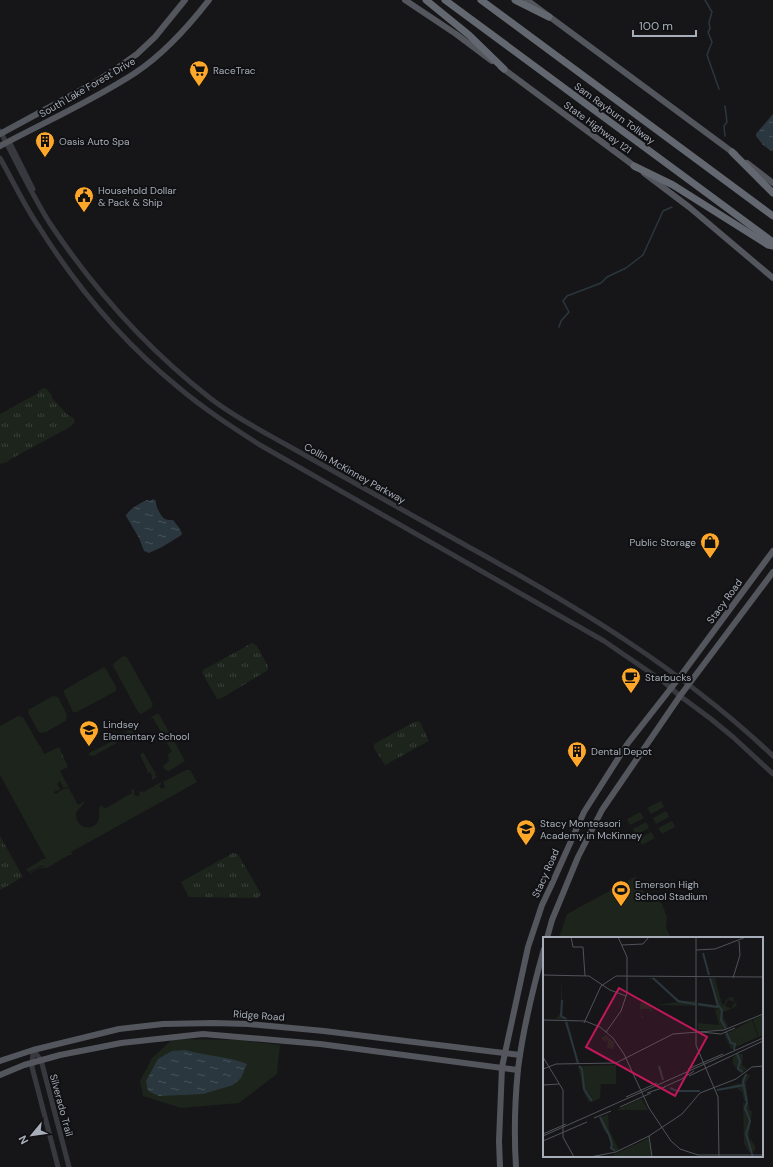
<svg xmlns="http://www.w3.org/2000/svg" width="773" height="1167" font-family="'DM Sans',sans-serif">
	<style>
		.grass { fill: #1c241c }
		.park { fill: url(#park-tufts) }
		.water { fill: url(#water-ripples) }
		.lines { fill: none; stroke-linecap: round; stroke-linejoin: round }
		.stream { stroke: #2b373e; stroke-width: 1.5 }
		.minor { stroke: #37393e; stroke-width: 5 }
		.major { stroke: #53565d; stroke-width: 6 }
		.highway { stroke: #63676f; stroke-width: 7 }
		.labels { text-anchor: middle; stroke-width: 4; stroke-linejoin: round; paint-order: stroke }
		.poi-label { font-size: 10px; fill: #a7aeb9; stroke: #111114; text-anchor: start }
		.street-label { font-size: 10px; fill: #a7aeb9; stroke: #111114 }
		.inset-river { fill: none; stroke: #2b373e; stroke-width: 2 }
		.inset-road { fill: none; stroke: #505359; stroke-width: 1 }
		.view { fill: #c2185b; fill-opacity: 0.15; stroke: #c2185b; stroke-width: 2 }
		.inset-edge { fill: none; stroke: #a7aeb9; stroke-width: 2 }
	</style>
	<defs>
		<pattern id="park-tufts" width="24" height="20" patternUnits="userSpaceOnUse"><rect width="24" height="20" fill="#1c241c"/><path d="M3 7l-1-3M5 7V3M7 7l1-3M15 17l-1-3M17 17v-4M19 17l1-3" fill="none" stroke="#3a413b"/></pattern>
		<pattern id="water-ripples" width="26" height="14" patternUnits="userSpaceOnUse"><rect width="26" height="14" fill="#2b373e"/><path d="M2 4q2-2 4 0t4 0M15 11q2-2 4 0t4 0" fill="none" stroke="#475158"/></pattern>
	</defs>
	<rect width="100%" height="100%" fill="#161619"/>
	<g class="grass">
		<path d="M123 656 127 657 153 704 151 708 141 714 138 712 113 666 115 662Z"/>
		<path d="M104 667 106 669 116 687V691L77 712H73L64 693V690Z"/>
		<path d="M53 696 58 697 67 715 66 719 67 720 46 732 41 733 38 731 29 714 28 710Z"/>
		<path d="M156 714H159L185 761 169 771 165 770 163 766 169 761 168 754 172 752 153 718 149 719Z"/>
		<path d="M18 716 23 717 39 745H40L44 754 59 747 61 749 60 751 68 767 60 771 68 786 64 788 60 781 57 784 60 789 63 788 57 791H55L54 793 57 794 58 792 68 787 78 805 85 801C83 807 77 808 76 814 75 827 92 833 98 821 100 817 99 813 99 808L102 805 104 808 108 807 132 793 131 789 135 790H134V795L139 796 140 791 144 792 161 782V784L159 786 162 789 165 787 163 782 186 770H190L197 782 71 852 73 855H69L47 868H40L32 872 31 875 30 872 40 867 46 866H40L28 872 25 866 27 869 43 859H46L0 775V726Z"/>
		<path d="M130 730 133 731 138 740 136 741 133 735 128 734 132 736 135 742 133 743 129 737 121 740 119 736 125 732 128 734 126 731Z"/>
		<path d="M115 740 117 743 93 756 89 755V753Z"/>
		<path d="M143 752 156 774 155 775 157 777 152 780V776L150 772 148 773C146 767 144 763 140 755Z"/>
		<path d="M661 801 664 807 651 814 647 808Z"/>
		<path d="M666 811 669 817 656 824 653 818Z"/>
		<path d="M640 812 644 818 630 825 627 819Z"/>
		<path d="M672 821 675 827 662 834 658 828Z"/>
		<path d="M646 822 649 828 636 835 633 829Z"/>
		<path d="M651 832 655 838 642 845 638 839Z"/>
		<path d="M635 877 645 894 657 900 662 904 667 917 666 928 671 938H559L567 914Z"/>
		<path d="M173 1039 239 1040 280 1045 277 1074 239 1103 181 1108 143 1096 140 1081 152 1058Z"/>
	</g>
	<g class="park">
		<path d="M44 388 47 389 52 396V398L68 415 74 418 75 422 70 427 9 460 8 462 0 464V414L38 393V391Z"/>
		<path d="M252 643 257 646 268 666V670L222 698 217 699 204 676 202 673 203 670Z"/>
		<path d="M416 721 420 722 429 741 385 765 374 748V744Z"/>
		<path d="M60 750 67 765 60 769 52 754Z"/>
		<path d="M0 836 23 877 0 890Z"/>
		<path d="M233 853 238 854 261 894 258 898 189 897 181 882Z"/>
	</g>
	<g class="water">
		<path d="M773 114V150L771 151 763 145 756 136V134Z"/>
		<path d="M153 499 156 501C155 505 161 517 165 519 167 520 171 520 173 520L180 529 182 534 180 536 162 547 149 553 144 551 139 538 126 516C129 509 140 503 147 500L150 501Z"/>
		<path d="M185 1050C206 1056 227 1056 247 1064L241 1078 233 1085 203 1094 159 1096 148 1091 146 1081 158 1059 172 1051Z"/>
	</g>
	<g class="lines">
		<g class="stream">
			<path d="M705 0 712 12 709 22 710 29 708 32 712 42 707 55 719 89"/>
			<path d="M725 136 724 126 727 122 725 106"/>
			<path d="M559 327 561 321 569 312 563 301 567 296 601 283 607 277 626 268 643 255 663 211 672 207"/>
		</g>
		<g class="minor">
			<path d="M0 131C16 161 31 193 49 222 93 288 147 349 210 398 233 416 260 430 285 444 346 478 406 512 467 546 576 606 683 670 773 756"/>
			<path d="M9 141 33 189"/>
			<path d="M0 158C13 181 24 205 39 227 76 286 124 343 178 387 204 409 232 427 260 445L604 641 664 682 680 696 711 719 733 737 773 774"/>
			<path d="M33 1050 41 1060 69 1167"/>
			<path d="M33 1050 32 1067 58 1167"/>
		</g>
		<g class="major">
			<path d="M405 0 456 34 492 61"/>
			<path d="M527 0 735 154"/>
			<path d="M501 67 637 168"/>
			<path d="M0 134 94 83 123 64 137 54 155 37 185 0"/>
			<path d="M0 146C45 122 92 101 135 73 164 54 188 27 209 0"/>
			<path d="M747 163 773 183"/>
			<path d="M644 173 689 207 773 278"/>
			<path d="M547 938 552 920 578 857 602 810 680 696 773 572"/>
			<path d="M0 1061 33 1050 119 1029 163 1024 214 1023 248 1024 324 1031 520 1055"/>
			<path d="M0 1075 24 1065 60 1055 96 1048 121 1043 203 1034 320 1044 518 1070"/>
			<path d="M500 1167 499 1141 502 1067 528 947 542 905 551 886 584 812 628 743 679 678 773 551"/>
			<path d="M516 1167C514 1136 515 1099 518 1069 523 1029 533 988 544 949"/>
		</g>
		<g class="highway">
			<path d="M426 0 469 35 504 69"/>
			<path d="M445 0 773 242"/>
			<path d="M481 0 773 216"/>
			<path d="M515 0 549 17"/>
			<path d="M732 152 773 193"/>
			<path d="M634 166 673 185 768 245 773 246"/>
		</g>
	</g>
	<defs>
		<symbol id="supermarket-pin" viewBox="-11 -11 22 30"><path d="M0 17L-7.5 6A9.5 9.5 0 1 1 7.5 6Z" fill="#ffa728" stroke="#111114"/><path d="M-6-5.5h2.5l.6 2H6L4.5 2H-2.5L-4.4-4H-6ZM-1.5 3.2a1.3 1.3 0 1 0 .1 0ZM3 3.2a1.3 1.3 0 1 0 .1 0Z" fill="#111"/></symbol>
		<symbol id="building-pin" viewBox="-11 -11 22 30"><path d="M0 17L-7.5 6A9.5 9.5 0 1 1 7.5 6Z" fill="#ffa728" stroke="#111114"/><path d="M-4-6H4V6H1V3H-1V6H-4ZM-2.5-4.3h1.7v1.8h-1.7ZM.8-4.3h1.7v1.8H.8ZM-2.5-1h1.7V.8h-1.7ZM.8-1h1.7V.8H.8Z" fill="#111"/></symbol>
		<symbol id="civic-pin" viewBox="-11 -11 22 30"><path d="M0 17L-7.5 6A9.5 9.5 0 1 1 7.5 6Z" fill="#ffa728" stroke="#111114"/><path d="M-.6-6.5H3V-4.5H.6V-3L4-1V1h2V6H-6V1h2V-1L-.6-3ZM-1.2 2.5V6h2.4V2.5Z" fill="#111"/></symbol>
		<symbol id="shop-pin" viewBox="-11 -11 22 30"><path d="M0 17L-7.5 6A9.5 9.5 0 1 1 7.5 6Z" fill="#ffa728" stroke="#111114"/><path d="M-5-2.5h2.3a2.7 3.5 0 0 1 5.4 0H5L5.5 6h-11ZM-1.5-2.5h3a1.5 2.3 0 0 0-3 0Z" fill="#111"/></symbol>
		<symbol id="cafe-pin" viewBox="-11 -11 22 30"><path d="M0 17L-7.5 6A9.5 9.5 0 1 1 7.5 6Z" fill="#ffa728" stroke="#111114"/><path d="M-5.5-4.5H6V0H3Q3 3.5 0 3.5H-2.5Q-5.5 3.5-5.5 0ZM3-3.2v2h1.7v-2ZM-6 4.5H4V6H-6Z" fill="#111"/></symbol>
		<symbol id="school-pin" viewBox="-11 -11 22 30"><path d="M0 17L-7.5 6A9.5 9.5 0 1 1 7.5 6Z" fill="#ffa728" stroke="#111114"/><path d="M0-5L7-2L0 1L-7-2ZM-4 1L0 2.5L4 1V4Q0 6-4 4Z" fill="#111"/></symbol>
		<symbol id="stadium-pin" viewBox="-11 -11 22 30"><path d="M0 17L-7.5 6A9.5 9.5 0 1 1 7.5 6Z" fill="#ffa728" stroke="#111114"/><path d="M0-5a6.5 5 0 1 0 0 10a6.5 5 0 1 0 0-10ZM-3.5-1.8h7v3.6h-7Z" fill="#111"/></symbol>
	</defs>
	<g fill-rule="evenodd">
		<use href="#supermarket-pin" x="188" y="59" width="22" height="30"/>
		<use href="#building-pin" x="34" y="130" width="22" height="30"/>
		<use href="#civic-pin" x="73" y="185" width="22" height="30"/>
		<use href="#shop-pin" x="699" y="531" width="22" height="30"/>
		<use href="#cafe-pin" x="620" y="666" width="22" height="30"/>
		<use href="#school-pin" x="78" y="719" width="22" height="30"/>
		<use href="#building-pin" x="566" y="740" width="22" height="30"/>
		<use href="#school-pin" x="515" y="818" width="22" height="30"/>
		<use href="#stadium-pin" x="610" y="879" width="22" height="30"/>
	</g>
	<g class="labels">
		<g class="poi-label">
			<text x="213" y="74">RaceTrac</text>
			<text x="59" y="145">Oasis Auto Spa</text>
			<text x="98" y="194">Household Dollar<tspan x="98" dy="12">&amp; Pack &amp; Ship</tspan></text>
			<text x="696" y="546" text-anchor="end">Public Storage</text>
			<text x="645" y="681">Starbucks</text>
			<text x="103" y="728">Lindsey<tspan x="103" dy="12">Elementary School</tspan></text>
			<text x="591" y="755">Dental Depot</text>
			<text x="540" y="827">Stacy Montessori<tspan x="540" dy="12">Academy in McKinney</tspan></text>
			<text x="635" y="888">Emerson High<tspan x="635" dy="12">School Stadium</tspan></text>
		</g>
		<g class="street-label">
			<text transform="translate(87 87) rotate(-30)" y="4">South Lake Forest Drive</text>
			<text transform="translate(615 113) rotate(36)" y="4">Sam Rayburn Tollway</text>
			<text transform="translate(598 127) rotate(36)" y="4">State Highway 121</text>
			<text transform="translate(355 473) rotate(29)" y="4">Collin McKinney Parkway</text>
			<text transform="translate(724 601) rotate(-54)" y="4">Stacy Road</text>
			<text transform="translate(545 873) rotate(-66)" y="4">Stacy Road</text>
			<text transform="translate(259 1015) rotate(4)" y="4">Ridge Road</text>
			<text transform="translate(62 1105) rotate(75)" y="4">Silverado Trail</text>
		</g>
	</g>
	<g transform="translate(543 937)">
		<rect width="220" height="220" fill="#161619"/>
		<path d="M18 40 20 79 26 82H12L18 76ZM168 41H172L179 67 181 68 184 60V62L188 63 191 65 185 63 182 69 188 71 192 65 184 61 190 60 194 69 181 75 176 67ZM97 66H107L109 73 108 75 107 72H98V79L101 80 98 82ZM176 72 181 93H155V86L176 88 172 73ZM220 78V98L216 100 210 83ZM209 83 215 100 195 109V102L204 98 193 100 192 104 185 96ZM63 98 71 105V112L64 111 65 103 62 105 58 101ZM99 162 105 173H73L98 162Z" fill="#1c241c"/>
		<path d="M104 41H111L137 64H153V69L112 68 135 65 111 43ZM169 49 180 73V79L185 89 181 93V87L175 78 176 72 155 69V66L173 68ZM22 84 25 85 36 127H33L32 114ZM193 94H201L204 98 195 102V109L188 112 181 97 185 96 192 103ZM195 117H200L199 128 204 132 197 136 190 127V120ZM35 129H40L46 157 51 164 46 165 41 156ZM204 137 207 138 203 146 205 164H201L199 155 194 151 175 154 196 146 198 148 199 141ZM200 166H205L207 174H209L206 200 212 209V217L211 214 207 216 201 207ZM65 177 66 193 76 213 72 215 68 212 66 199 60 192 56 181Z" fill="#1c241c"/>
		<path d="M73 128V147H58L57 161 51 164 44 153 40 129ZM106 201 109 220H70V218Z" fill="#1c241c"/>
		<path class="inset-river" d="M160 16 166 38M110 41 135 64 152 67M167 41 175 68 179 73 178 83 183 92M19 63 18 79 23 82M155 67 175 70M23 85 35 126M183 95 188 106 192 107 191 113M194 117 197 124 195 132 200 135M36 129 39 132 41 152 49 164M116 129 120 143M203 137 200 145 204 166 202 171 207 184 203 197 210 220M127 151 134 154H157M174 153 201 148M57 180 66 198 69 207 68 211 72 214"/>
		<path class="inset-road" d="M28 0 30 10H40L42 39M153 0V108L175 160 176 220M79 8 100 7 106 0M153 13 172 12 203 0M0 38 46 39 67 53 83 59M190 41 197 18 196 4M0 83 42 84 57 90 70 101 81 117 106 171 128 204 137 212 155 218H220M41 86 58 49 73 39 220 40M63 95 78 74 84 56V20L75 0M158 95 178 97 192 91M0 120 20 153V200L31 220M0 132 13 127 73 126 130 97 181 93 220 77M145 132 180 117M146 139 220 104M140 141 151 134M0 148 16 147M121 150 141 141M104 156 122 150M83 160 114 146M77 170 108 156M51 181 68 174M0 197 23 187M0 199 220 101M106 199 109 220M0 204 44 185M47 220 73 215 106 199 139 177 157 156 193 142 209 130 220 129"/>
		<path class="view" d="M76 51 164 100 132 159 43 110Z"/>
		<rect width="220" height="220" class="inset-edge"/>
	</g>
	<g transform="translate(32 1135) rotate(241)" stroke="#111114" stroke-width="3" paint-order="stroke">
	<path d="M0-3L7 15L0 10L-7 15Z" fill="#a7aeb9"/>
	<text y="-6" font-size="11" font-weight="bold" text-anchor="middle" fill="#a7aeb9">N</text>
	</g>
	<path d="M633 30v6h63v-6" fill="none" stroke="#a7aeb9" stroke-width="2"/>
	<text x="639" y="30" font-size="12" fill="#a7aeb9" stroke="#111114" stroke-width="3" paint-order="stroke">100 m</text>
</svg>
